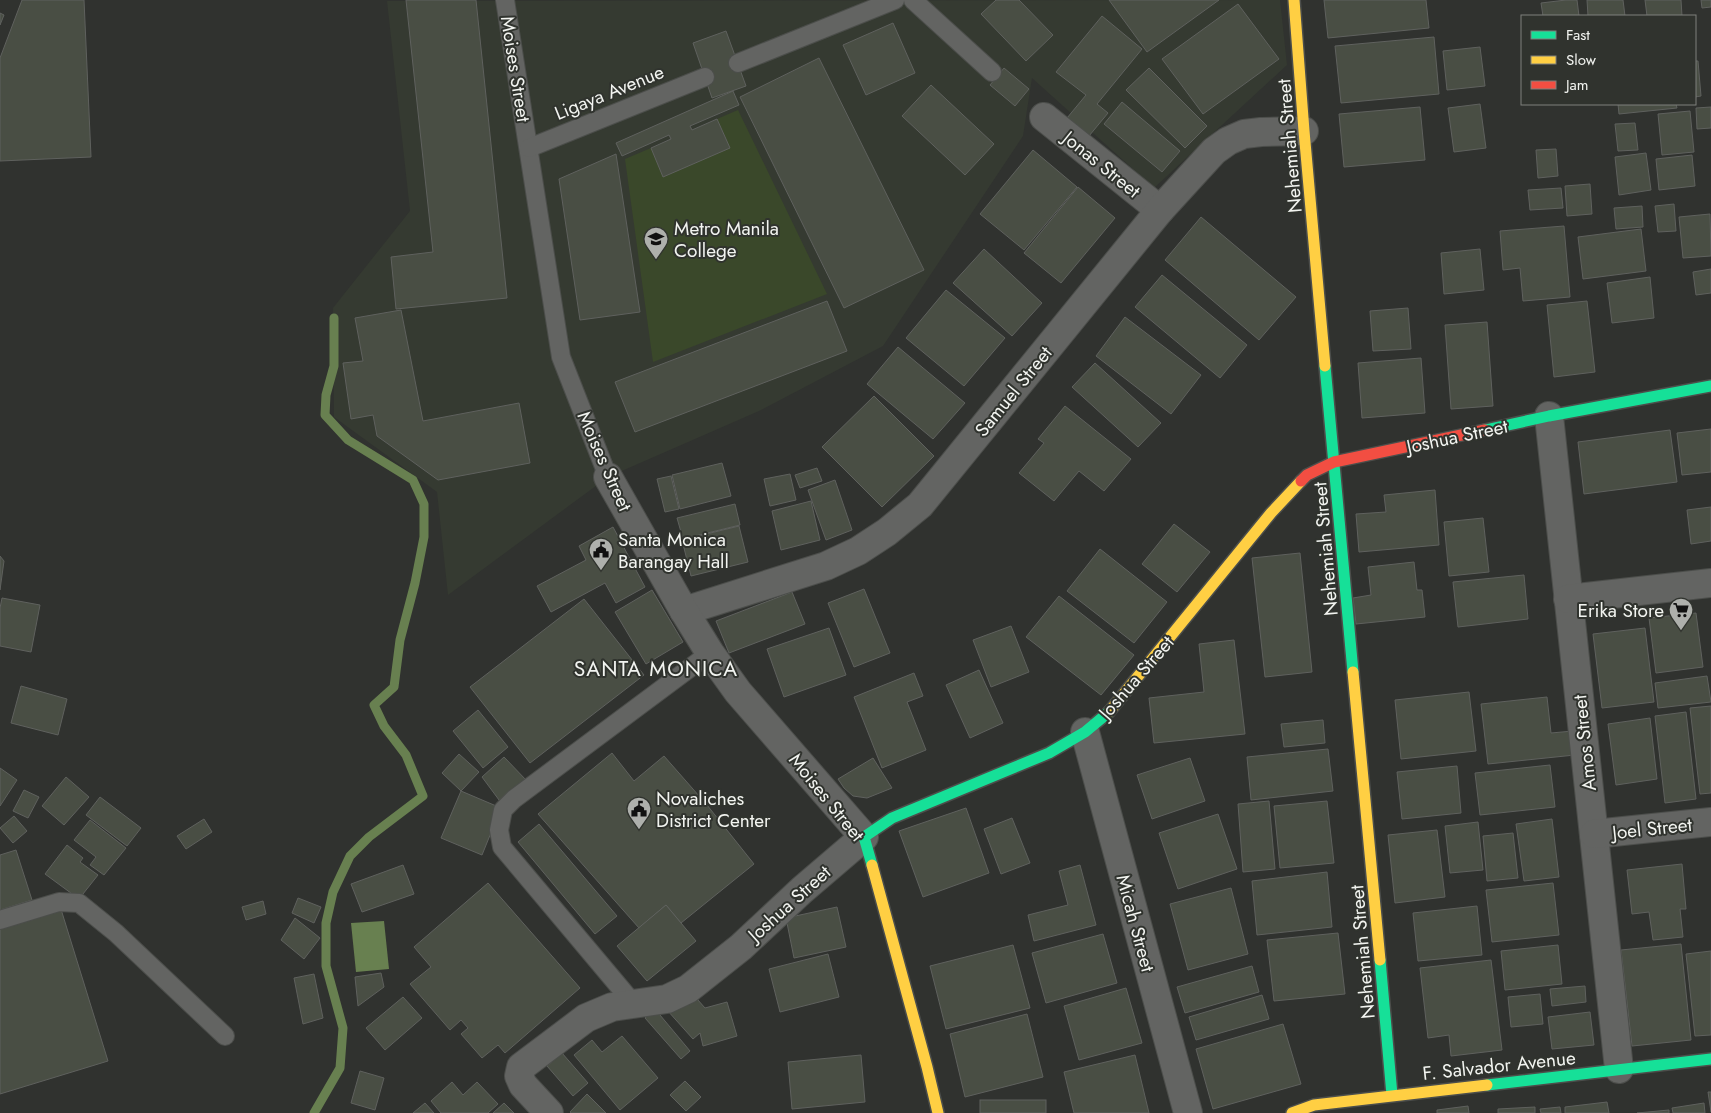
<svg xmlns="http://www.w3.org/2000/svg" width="1711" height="1113" font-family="Jost,sans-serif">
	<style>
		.built { fill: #353a31 }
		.green { fill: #3a482a }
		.water { fill: #688050 }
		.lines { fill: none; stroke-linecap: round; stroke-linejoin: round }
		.stream { stroke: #688050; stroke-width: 9 }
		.building { fill: #494e44; stroke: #5f615e }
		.lane-casing { stroke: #4c4e4b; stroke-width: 20 }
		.street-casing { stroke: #4c4e4b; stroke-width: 30 }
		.fast-casing { stroke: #4c4e4b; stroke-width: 14 }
		.slow-casing { stroke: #4c4e4b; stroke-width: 14 }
		.jam-casing { stroke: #4c4e4b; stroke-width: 14 }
		.lane { stroke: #636462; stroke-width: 18 }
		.street { stroke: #636462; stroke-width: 28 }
		.fast { stroke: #16e098; stroke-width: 11 }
		.slow { stroke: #ffcf43; stroke-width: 11 }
		.jam { stroke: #f24e42; stroke-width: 11 }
		.labels { text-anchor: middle; stroke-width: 4; stroke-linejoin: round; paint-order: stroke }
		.street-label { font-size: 19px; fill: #f2f4f0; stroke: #30332e }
		.poi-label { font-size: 19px; fill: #f2f4f0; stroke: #30332e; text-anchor: start }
		.quarter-label { font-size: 21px; letter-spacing: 1px; fill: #f2f4f0; stroke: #30332e }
	</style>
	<rect width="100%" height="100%" fill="#30322f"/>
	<path class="built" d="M1280 0 1287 65 1154 188 1032 78 1023 136 883 346 759 411 608 477 448 595 437 492 334 417 333 308 410 211 387 1Z"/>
	<path class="green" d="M738 110 827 294 653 362 625 159 651 148 663 176 729 147 717 119Z"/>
	<path class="water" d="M384 921 389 969 356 972 351 923Z"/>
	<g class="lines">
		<path class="stream" d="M314 1113 340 1068 343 1028 326 966V923L333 892 350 856 369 837 423 796 406 755 384 726 374 705 394 687 400 640 415 583 424 537V504L413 480 348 440 325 415 326 395 334 366V318"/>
	</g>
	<g class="building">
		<path d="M22 0H84L91 157 0 161V58Z"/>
		<path d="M406 0H476L507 298 396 309 391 257 433 252Z"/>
		<path d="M996 0H1019L1053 35 1026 61 981 14Z"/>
		<path d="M1109 0H1219L1147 52Z"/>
		<path d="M1324 0H1426L1429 28 1328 38Z"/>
		<path d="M1566 0H1577L1579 16H1543L1541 3Z"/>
		<path d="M1587 0H1623L1625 16H1588Z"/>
		<path d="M1645 0H1681L1682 16H1647Z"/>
		<path d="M1701 0H1711V7L1702 8Z"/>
		<path d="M1238 4 1279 59 1203 114 1162 59Z"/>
		<path d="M0 13 4 15 0 25Z"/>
		<path d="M1102 16 1142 49 1097 104 1108 113 1089 136 1067 118 1086 95 1056 72Z"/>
		<path d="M893 23 915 73 866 95 843 45Z"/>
		<path d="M726 31 746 86 712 98 693 43Z"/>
		<path d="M1434 37 1439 94 1341 103 1335 46Z"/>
		<path d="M1480 47 1485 86 1447 90 1443 51Z"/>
		<path d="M819 58 924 270 844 308 740 97Z"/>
		<path d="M1695 61H1698L1701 96 1695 97Z"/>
		<path d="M1004 68 1029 89 1015 106 990 85Z"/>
		<path d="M1149 68 1207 126 1185 148 1126 90Z"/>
		<path d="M931 85 994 144 965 175 902 116Z"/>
		<path d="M733 91 739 105 690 126 692 130 717 119 730 148 663 177 651 148 671 139 669 135 622 156 616 143Z"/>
		<path d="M1122 102 1180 151 1162 172 1104 124Z"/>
		<path d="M1480 104 1486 148 1454 152 1448 108Z"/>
		<path d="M1618 104H1676L1677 108 1619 114Z"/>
		<path d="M1420 107 1425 160 1344 167 1339 114Z"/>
		<path d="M1711 107V128L1697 129 1696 108Z"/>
		<path d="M1690 111 1694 152 1662 155 1658 114Z"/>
		<path d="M1635 123 1638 150 1618 151 1615 124Z"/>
		<path d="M1556 149 1558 176 1538 178 1536 150Z"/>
		<path d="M1033 150 1077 187 1024 250 980 214Z"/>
		<path d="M1646 153 1651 190 1619 195 1615 157Z"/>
		<path d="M616 154 640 312 580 320 559 179Z"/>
		<path d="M1692 155 1695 186 1659 190 1656 159Z"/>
		<path d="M1590 184 1592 214 1567 216 1565 186Z"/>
		<path d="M1078 187 1115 218 1061 283 1024 253Z"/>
		<path d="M1561 188 1563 208 1530 210 1528 190Z"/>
		<path d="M1674 204 1676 231 1658 232 1655 206Z"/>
		<path d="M1642 206 1643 227 1616 229 1614 208Z"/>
		<path d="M1710 214 1711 256 1683 258 1679 217Z"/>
		<path d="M1201 217 1296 297 1259 340 1165 260Z"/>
		<path d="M1564 226 1570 297 1523 301 1520 268 1503 270 1500 231Z"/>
		<path d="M1641 229 1646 271 1583 279 1578 237Z"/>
		<path d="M984 249 1042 303 1012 336 953 283Z"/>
		<path d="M1480 249 1484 290 1444 294 1441 253Z"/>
		<path d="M1711 269V293L1696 295 1693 272Z"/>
		<path d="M1162 275 1247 345 1220 378 1135 307Z"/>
		<path d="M1650 277 1654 318 1612 323 1607 283Z"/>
		<path d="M946 290 1005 338 964 386 906 338Z"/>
		<path d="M827 301 847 351 635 432 615 382Z"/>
		<path d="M1587 301 1595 372 1554 377 1547 305Z"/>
		<path d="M1408 308 1411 349 1373 351 1370 311Z"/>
		<path d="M401 310 423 421 519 403 530 463 438 480 377 436 373 415 351 419 343 363 363 361 355 318Z"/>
		<path d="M1125 317 1201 375 1171 414 1096 356Z"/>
		<path d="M1487 322 1493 406 1451 409 1445 325Z"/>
		<path d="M898 347 965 403 933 439 867 384Z"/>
		<path d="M1421 358 1425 413 1362 418 1358 363Z"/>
		<path d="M1095 363 1161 423 1138 447 1072 387Z"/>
		<path d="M874 396 934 456 882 507 822 447Z"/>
		<path d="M1065 406 1131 459 1104 491 1079 471 1054 501 1019 473 1044 443 1038 439Z"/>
		<path d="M1711 429V472L1682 475 1677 433Z"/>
		<path d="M1670 430 1677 482 1584 494 1578 442Z"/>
		<path d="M722 463 731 496 680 509 672 475Z"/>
		<path d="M817 468 822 481 800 488 795 475Z"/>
		<path d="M790 474 796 500 770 506 764 479Z"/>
		<path d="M671 476 679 509 665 512 657 479Z"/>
		<path d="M835 480 852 530 826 540 808 490Z"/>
		<path d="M1435 490 1439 545 1359 552 1356 514 1386 512 1384 495Z"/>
		<path d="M811 501 820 540 781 550 772 511Z"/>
		<path d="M735 504 740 525 683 539 677 518Z"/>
		<path d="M1711 507V541L1691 544 1687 510Z"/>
		<path d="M1483 518 1489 572 1449 576 1444 522Z"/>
		<path d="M1174 524 1210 552 1177 592 1142 564Z"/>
		<path d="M739 526 748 562 691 576 682 540Z"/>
		<path d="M613 527 645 587 616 603 605 583 551 612 537 586 586 560 579 546Z"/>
		<path d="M1100 549 1167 602 1134 643 1067 591Z"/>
		<path d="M1300 553 1312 672 1265 677 1252 558Z"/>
		<path d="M0 556 4 561 0 590Z"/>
		<path d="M1414 562 1417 590H1422L1425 617 1356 624 1353 598 1371 595 1368 567Z"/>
		<path d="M1524 575 1528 619 1458 627 1453 582Z"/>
		<path d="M864 589 890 653 854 667 828 603Z"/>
		<path d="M652 590 683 642 646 664 615 612Z"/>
		<path d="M792 592 805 624 729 653 716 621Z"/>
		<path d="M1059 596 1134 655 1101 695 1026 637Z"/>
		<path d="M2 598 40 605 31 652 0 646V608Z"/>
		<path d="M584 599 644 675 530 763 470 687Z"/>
		<path d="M1696 613 1703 667 1656 673 1649 618Z"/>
		<path d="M1011 626 1029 672 991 687 973 640Z"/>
		<path d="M829 628 846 675 784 697 767 649Z"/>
		<path d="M1645 628 1654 702 1602 708 1593 634Z"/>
		<path d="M1234 640 1245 734 1154 743 1149 698 1204 692 1199 644Z"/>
		<path d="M979 670 1003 723 970 738 946 685Z"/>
		<path d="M914 673 923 696 907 702 926 750 882 768 854 697Z"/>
		<path d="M1707 676 1711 702 1658 708 1655 683Z"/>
		<path d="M21 686 67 699 58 735 11 723Z"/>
		<path d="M1469 692 1476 751 1401 759 1395 700Z"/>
		<path d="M1547 697 1551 733 1573 731 1575 755 1488 764 1481 704Z"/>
		<path d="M1711 706V793L1700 794 1690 708Z"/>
		<path d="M478 710 508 747 483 768 453 731Z"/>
		<path d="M1686 712 1696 799 1665 803 1655 716Z"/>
		<path d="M1650 718 1657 779 1616 785 1608 724Z"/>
		<path d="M1323 720 1325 743 1284 747 1281 724Z"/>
		<path d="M1328 749 1333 791 1251 800 1247 757Z"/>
		<path d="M612 753 634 781 664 756 707 805 754 864 681 923 666 905 639 928 538 814Z"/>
		<path d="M459 754 479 772 461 791 442 773Z"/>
		<path d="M504 757 527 781 502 804 482 777Z"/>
		<path d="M873 758 892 788 867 798 853 796 844 788 838 779Z"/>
		<path d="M1190 758 1205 801 1152 819 1137 775Z"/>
		<path d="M1550 765 1555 807 1480 815 1475 773Z"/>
		<path d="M1457 766 1461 813 1402 819 1397 772Z"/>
		<path d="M0 768 17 780 0 806Z"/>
		<path d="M66 777 89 797 64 825 42 806Z"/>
		<path d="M24 790 39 797 28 818 13 811Z"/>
		<path d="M461 791 501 808 482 855 441 838Z"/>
		<path d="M100 797 141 828 127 846 86 815Z"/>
		<path d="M1269 801 1275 869 1243 872 1238 804Z"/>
		<path d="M1327 801 1334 863 1280 868 1274 806Z"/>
		<path d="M966 808 989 873 923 897 899 831Z"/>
		<path d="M1218 814 1237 869 1178 889 1159 833Z"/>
		<path d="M14 816 27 831 13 843 0 828Z"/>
		<path d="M1012 818 1030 863 1001 874 984 829Z"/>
		<path d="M204 819 212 832 186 849 177 836Z"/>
		<path d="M1552 819 1559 877 1524 881 1516 824Z"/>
		<path d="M90 820 126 848 104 875 90 865 96 857 74 840Z"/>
		<path d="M1478 822 1483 870 1450 873 1445 826Z"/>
		<path d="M539 824 617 916 595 934 518 842Z"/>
		<path d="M1437 830 1445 897 1395 903 1388 835Z"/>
		<path d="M1513 833 1518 878 1487 881 1483 836Z"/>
		<path d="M67 845 83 858 80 862 98 875 79 899 45 874Z"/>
		<path d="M16 850 32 900 0 910V855Z"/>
		<path d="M1682 864 1686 909H1680L1683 937 1653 940 1649 912 1632 914 1627 870Z"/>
		<path d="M403 865 414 894 362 912 351 884Z"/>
		<path d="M1080 865 1096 925 1034 941 1028 915 1068 905 1059 871Z"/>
		<path d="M1327 872 1332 927 1257 935 1252 881Z"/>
		<path d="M488 883 580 988 505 1053 498 1045 482 1058 461 1034 468 1028 461 1020 450 1030 410 984 431 967 414 947Z"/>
		<path d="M1553 883 1559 935 1492 942 1486 890Z"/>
		<path d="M1231 888 1248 954 1188 970 1170 904Z"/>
		<path d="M298 898 321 907 314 923 292 913Z"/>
		<path d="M263 901 266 914 246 920 242 907Z"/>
		<path d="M666 905 696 941 647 981 617 946Z"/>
		<path d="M60 906 108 1061 0 1094V925Z"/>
		<path d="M1477 906 1482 955 1418 961 1413 913Z"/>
		<path d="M837 907 846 947 794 958 786 918Z"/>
		<path d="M295 918 320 938 304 959 281 940Z"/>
		<path d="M1338 933 1345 994 1274 1001 1267 940Z"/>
		<path d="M1103 934 1117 983 1046 1003 1032 953Z"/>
		<path d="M1681 944 1691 1040 1632 1046 1621 950Z"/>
		<path d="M1013 945 1030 1008 946 1029 930 966Z"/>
		<path d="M1558 945 1562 984 1505 990 1501 951Z"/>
		<path d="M1711 951V1035L1695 1036 1686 954Z"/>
		<path d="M828 954 839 997 780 1012 769 969Z"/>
		<path d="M1491 960 1502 1050 1451 1056 1449 1035 1428 1038 1420 968Z"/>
		<path d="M1252 966 1259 992 1185 1013 1177 987Z"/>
		<path d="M381 973 384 987 358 1006 355 977Z"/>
		<path d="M314 974 323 1018 303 1024 294 978Z"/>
		<path d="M1585 986 1586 1002 1552 1006 1550 989Z"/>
		<path d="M1126 988 1142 1043 1079 1060 1064 1006Z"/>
		<path d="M690 991 705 1008 727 1002 737 1036 703 1046 700 1033 693 1039 667 1010Z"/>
		<path d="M1540 994 1543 1024 1511 1027 1508 997Z"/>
		<path d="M1262 995 1269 1019 1196 1040 1189 1017Z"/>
		<path d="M403 997 422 1018 385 1050 366 1028Z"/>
		<path d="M655 1009 690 1051 681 1059 645 1018Z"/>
		<path d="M1590 1012 1594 1045 1552 1049 1548 1017Z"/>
		<path d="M1027 1014 1043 1077 965 1097 950 1034Z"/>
		<path d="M1283 1024 1301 1084 1213 1109 1196 1049Z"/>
		<path d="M622 1036 658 1078 620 1110 574 1055 592 1040 602 1052Z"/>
		<path d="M562 1053 588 1083 573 1096 547 1066Z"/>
		<path d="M861 1055 865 1102 792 1109 788 1062Z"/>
		<path d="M1135 1055 1149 1113H1074L1064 1072Z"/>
		<path d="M360 1071 384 1078 375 1110 351 1103Z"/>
		<path d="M685 1081 701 1097 686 1111 670 1095Z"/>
		<path d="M452 1082 463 1095 477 1082 498 1104 488 1113H441L431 1101Z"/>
		<path d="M1708 1092H1711V1112Z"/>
		<path d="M587 1094 606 1113H571L570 1112Z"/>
		<rect x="980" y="1100" width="66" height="13"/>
		<path d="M1607 1102 1609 1113H1565V1107Z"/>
		<path d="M425 1103 434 1113H413Z"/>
		<path d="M504 1103 514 1113H493Z"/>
		<path d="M1704 1103 1705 1113H1673L1672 1108Z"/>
		<path d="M1468 1106 1469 1113H1437V1110Z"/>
		<path d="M1535 1107V1113H1498V1109Z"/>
		<path d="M1560 1107 1561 1113H1541L1540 1109Z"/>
		<path d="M1669 1110V1113H1637Z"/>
	</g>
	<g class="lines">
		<defs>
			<g id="lane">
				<path d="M505 0 561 357 608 477"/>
				<path d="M913 0 992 72"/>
				<path d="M738 63 895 0"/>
				<path d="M529 148 705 77"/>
				<path d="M0 920 59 902 79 903 116 933 225 1036"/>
				<path d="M633 1003 502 847 499 830 503 810 514 799 710 653"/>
			</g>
			<g id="street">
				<path d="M1044 117 1160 210"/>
				<path d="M1549 416 1619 1069"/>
				<path d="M1568 599 1711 583"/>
				<path d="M684 611 826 566 858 551 887 532 920 505 1160 210 1214 151 1228 141 1244 134 1261 132 1304 131"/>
				<path d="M1085 732 1188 1113"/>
				<path d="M1594 834 1711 822"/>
				<path d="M549 1113 523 1085 519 1076 521 1067 586 1018 612 1007 667 999 688 989 741 947 802 890 864 837 738 692 710 653 684 611 608 477"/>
			</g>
			<g id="fast">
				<path d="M1325 366 1353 672"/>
				<path d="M1485 430 1549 416 1711 386"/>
				<path d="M872 865 864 837 892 818 1049 753 1085 732 1109 712"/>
				<path d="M1380 960 1392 1095"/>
				<path d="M1487 1085 1711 1059"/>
			</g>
			<g id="slow">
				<path d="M1294 0 1304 131 1325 366"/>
				<path d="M1353 672 1380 960"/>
				<path d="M1109 712 1271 513 1301 481"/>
				<path d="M872 865 927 1067 938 1113"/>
				<path d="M1292 1113 1314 1105 1487 1085"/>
			</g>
			<path id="jam" d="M1301 481 1307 475 1334 462 1485 430"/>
		</defs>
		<use href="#lane" class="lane-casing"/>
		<use href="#street" class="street-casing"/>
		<use href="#fast" class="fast-casing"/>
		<use href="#slow" class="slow-casing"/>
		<use href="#jam" class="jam-casing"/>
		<use href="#lane" class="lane"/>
		<use href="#street" class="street"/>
		<use href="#fast" class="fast"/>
		<use href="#slow" class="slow"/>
		<use href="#jam" class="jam"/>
	</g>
	<defs>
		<symbol id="university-pin" viewBox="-11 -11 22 30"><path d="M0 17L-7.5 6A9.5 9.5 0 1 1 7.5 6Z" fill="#aeb0ac" stroke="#30332e"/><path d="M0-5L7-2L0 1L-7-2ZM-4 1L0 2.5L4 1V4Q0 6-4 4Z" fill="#111"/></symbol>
		<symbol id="civic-pin" viewBox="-11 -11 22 30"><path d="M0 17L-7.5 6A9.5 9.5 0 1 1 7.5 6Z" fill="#aeb0ac" stroke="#30332e"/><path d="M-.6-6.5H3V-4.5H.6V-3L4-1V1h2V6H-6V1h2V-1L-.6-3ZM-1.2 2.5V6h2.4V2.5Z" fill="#111"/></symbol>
		<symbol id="supermarket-pin" viewBox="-11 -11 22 30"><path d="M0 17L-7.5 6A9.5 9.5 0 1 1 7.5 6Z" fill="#aeb0ac" stroke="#30332e"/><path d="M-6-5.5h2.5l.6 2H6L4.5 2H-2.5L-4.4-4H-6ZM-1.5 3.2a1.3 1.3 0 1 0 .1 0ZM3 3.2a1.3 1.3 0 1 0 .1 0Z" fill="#111"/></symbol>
	</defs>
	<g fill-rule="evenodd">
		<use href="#university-pin" x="642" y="225" width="28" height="38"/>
		<use href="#civic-pin" x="587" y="536" width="28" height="38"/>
		<use href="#supermarket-pin" x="1667" y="596" width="28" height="38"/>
		<use href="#civic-pin" x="625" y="795" width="28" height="38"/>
	</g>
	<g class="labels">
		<g class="street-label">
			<text transform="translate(516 69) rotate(81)" y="7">Moises Street</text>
			<text transform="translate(609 92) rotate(-22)" y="7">Ligaya Avenue</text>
			<text transform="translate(1289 146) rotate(-95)" y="7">Nehemiah Street</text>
			<text transform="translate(1102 164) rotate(39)" y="7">Jonas Street</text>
			<text transform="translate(1013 391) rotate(-51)" y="7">Samuel Street</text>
			<text transform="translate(1457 436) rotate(-12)" y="7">Joshua Street</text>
			<text transform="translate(605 461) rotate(66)" y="7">Moises Street</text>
			<text transform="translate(1325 549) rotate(-95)" y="7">Nehemiah Street</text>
			<text transform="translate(1136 677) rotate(-49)" y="7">Joshua Street</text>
			<text transform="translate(1584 743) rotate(-96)" y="7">Amos Street</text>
			<text transform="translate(827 797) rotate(51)" y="7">Moises Street</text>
			<text transform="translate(1652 828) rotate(-6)" y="7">Joel Street</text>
			<text transform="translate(789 903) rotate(-42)" y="7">Joshua Street</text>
			<text transform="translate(1136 923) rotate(75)" y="7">Micah Street</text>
			<text transform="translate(1362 952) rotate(-95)" y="7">Nehemiah Street</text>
			<text transform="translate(1499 1065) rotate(-6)" y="7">F. Salvador Avenue</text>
		</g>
		<g class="poi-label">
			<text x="674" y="235">Metro Manila<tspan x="674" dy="22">College</tspan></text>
			<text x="618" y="546">Santa Monica<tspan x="618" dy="22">Barangay Hall</tspan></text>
			<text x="1664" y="617" text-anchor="end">Erika Store</text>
			<text x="656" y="805">Novaliches<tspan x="656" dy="22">District Center</tspan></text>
		</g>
		<g class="quarter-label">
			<text x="656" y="676">SANTA MONICA</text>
		</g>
	</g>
	<rect x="1521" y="15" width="175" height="90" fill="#30332e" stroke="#7e807c"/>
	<rect x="1531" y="31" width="25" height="8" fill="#16e098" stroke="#7e807c"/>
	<text x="1566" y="40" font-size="15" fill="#f2f4f0">Fast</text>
	<rect x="1531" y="56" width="25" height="8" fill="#ffcf43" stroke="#7e807c"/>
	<text x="1566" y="65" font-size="15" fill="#f2f4f0">Slow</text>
	<rect x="1531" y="81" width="25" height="8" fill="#f24e42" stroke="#7e807c"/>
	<text x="1566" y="90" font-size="15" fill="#f2f4f0">Jam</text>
</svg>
